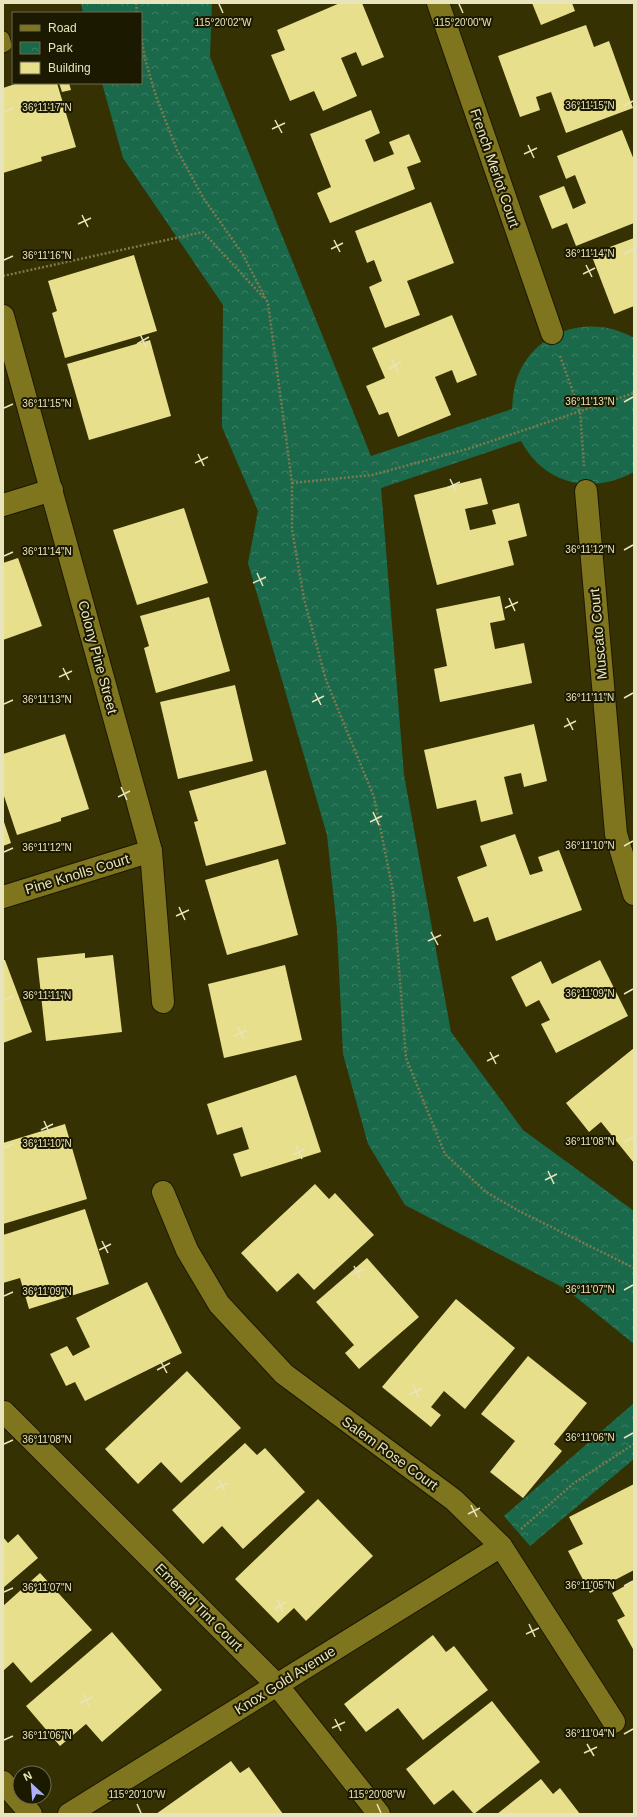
<svg xmlns="http://www.w3.org/2000/svg" width="637" height="1817" font-family="Helvetica,sans-serif">
	<style>
		.park { fill: url(#park-crowns) }
		.building { fill: #e8df8c }
		.lines { fill: none; stroke-linecap: round; stroke-linejoin: round }
		.service-casing { stroke: #1c1901; stroke-width: 15 }
		.minor-casing { stroke: #1c1901; stroke-width: 24 }
		.path { stroke: #7e794e; stroke-width: 2.5; stroke-dasharray: 2 2; stroke-linecap: butt }
		.service { stroke: #7f751f; stroke-width: 13 }
		.minor { stroke: #7f751f; stroke-width: 22 }
		.ticks { fill: none; stroke: #e8e4bc; stroke-width: 1.5 }
		.labels { text-anchor: middle; stroke-width: 4; stroke-linejoin: round; paint-order: stroke }
		.street-label { font-size: 14px; fill: #e8e4bc; stroke: #1c1901 }
		.ticks-label { font-size: 10px; text-anchor: middle; fill: #e8e4bc; stroke: #1c1901; stroke-width: 4; stroke-linejoin: round; paint-order: stroke }
	</style>
	<defs>
		<pattern id="park-crowns" width="20" height="18" patternUnits="userSpaceOnUse"><rect width="20" height="18" fill="#1b694b"/><path d="M2 6a3 3 0 1 1 6 0M12 15a3 3 0 1 1 6 0" fill="none" stroke="#3c7e63"/></pattern>
	</defs>
	<rect width="100%" height="100%" fill="#363103"/>
	<g class="park">
		<path d="M81 3H212L210 57 371 456 512 409C513 396 514 384 519 373 539 328 593 314 634 338V472C591 495 545 485 521 441L381 488 404 775 451 1032 523 1130 634 1211V1344L566 1289 405 1205 368 1144 343 1054 337 929 327 835 248 563 258 511 222 427 223 305 123 158 102 83H141V13H83Z"/>
		<path d="M634 1403V1459L530 1546 504 1516Z"/>
	</g>
	<g class="building">
		<path d="M340 3H362L384 57 362 66 356 52 341 58 357 96 323 111 314 91 290 101 271 55 285 50 277 30Z"/>
		<path d="M532 3H572L575 11 541 25Z"/>
		<path d="M586 25 594 47 609 41 633 108 566 133 551 92 536 97 540 110 520 117 498 56Z"/>
		<path d="M18 83H57L76 147 41 157 42 161 3 173V88Z"/>
		<path d="M59 83H69L71 90 62 92Z"/>
		<path d="M371 110 380 133 365 140 374 162 394 154 389 142 409 134 421 162 407 167 415 189 330 223 317 193 331 187 310 134Z"/>
		<path d="M622 130 634 160V223L576 246 567 223 552 229 539 196 564 186 573 209 586 203 575 175 566 179 557 156Z"/>
		<path d="M431 202 454 263 407 281 420 315 385 328 369 287 382 281 374 260 367 263 355 231Z"/>
		<path d="M634 238V306L614 314 591 254Z"/>
		<path d="M134 255 157 331 65 358 52 313 57 311 48 281Z"/>
		<path d="M452 315 477 375 457 383 452 370 435 377 451 415 398 437 388 412 379 415 366 386 385 378 372 348Z"/>
		<path d="M150 340 171 416 89 440 67 364Z"/>
		<path d="M481 478 488 504 465 509 470 530 496 524 492 510 519 503 527 536 508 541 514 565 437 585 414 495Z"/>
		<path d="M184 508 208 583 137 605 113 530Z"/>
		<path d="M18 558 42 626 3 640V563Z"/>
		<path d="M500 596 505 620 490 623 495 649 524 643 532 683 440 702 434 669 447 666 436 609Z"/>
		<path d="M209 597 230 671 156 693 144 648 149 646 140 616Z"/>
		<path d="M235 685 253 761 178 779 160 702Z"/>
		<path d="M534 724 547 781 524 787 521 773 504 777 513 814 481 822 476 800 437 809 424 750Z"/>
		<path d="M65 734 89 809 61 818V821L17 835 3 793V754Z"/>
		<path d="M266 770 286 844 206 866 194 822 198 821 189 791Z"/>
		<path d="M3 819 11 843 3 846Z"/>
		<path d="M515 834 530 875 543 871 538 857 559 850 582 910 496 941 488 917 474 922 457 877 487 866 480 846Z"/>
		<path d="M278 859 298 935 227 955 205 880Z"/>
		<path d="M85 953V958L113 955 122 1032 46 1041 37 958Z"/>
		<path d="M3 960H5L32 1032 3 1043Z"/>
		<path d="M600 960 628 1016 556 1053 541 1024 550 1020 539 1000 526 1007 511 977 541 961 552 984Z"/>
		<path d="M285 965 302 1040 224 1058 208 984Z"/>
		<path d="M634 1048V1163L601 1122 589 1132 566 1103Z"/>
		<path d="M296 1075 321 1152 241 1177 233 1154 249 1149 242 1127 217 1135 207 1104Z"/>
		<path d="M65 1124 87 1199 3 1224V1143Z"/>
		<path d="M315 1184 329 1199 335 1193 374 1235 314 1290 298 1273 277 1292 241 1253Z"/>
		<path d="M85 1209 109 1284 29 1309 20 1278 3 1283V1235Z"/>
		<path d="M367 1258 419 1317 359 1369 345 1353 354 1345 316 1302Z"/>
		<path d="M147 1282 182 1353 85 1401 75 1382 66 1386 50 1354 67 1346 73 1356 90 1347 76 1318Z"/>
		<path d="M456 1299 515 1348 465 1409 444 1391 431 1407 441 1415 431 1427 382 1387Z"/>
		<path d="M528 1356 587 1403 554 1444 562 1451 523 1498 490 1472 515 1441 481 1414Z"/>
		<path d="M187 1371 241 1428 181 1483 161 1462 138 1484 105 1449Z"/>
		<path d="M245 1443 257 1455 265 1448 305 1492 243 1549 222 1526 203 1544 172 1510Z"/>
		<path d="M634 1484V1570L590 1593 568 1551 583 1544 569 1517Z"/>
		<path d="M318 1499 373 1556 306 1621 294 1608 278 1623 235 1579Z"/>
		<path d="M18 1534 38 1558 3 1588V1537L8 1543Z"/>
		<path d="M40 1573 92 1630 31 1683 13 1662 3 1671V1606Z"/>
		<path d="M634 1581V1649H633L617 1620 625 1616 612 1593Z"/>
		<path d="M112 1632 162 1690 102 1742 86 1724 60 1746 26 1706Z"/>
		<path d="M433 1635 446 1652 454 1646 488 1690 423 1740 398 1708 366 1732 344 1704Z"/>
		<path d="M492 1701 540 1762 474 1814 453 1790 434 1805 406 1769Z"/>
		<path d="M231 1761 240 1773 249 1767 283 1814H156Z"/>
		<path d="M541 1779 553 1794 560 1788 580 1814H497Z"/>
	</g>
	<g class="lines">
		<defs>
			<path id="service" d="M3 38 5 45 3 46"/>
			<g id="minor">
				<path d="M438 3 552 333"/>
				<path d="M3 316 151 851 163 1002"/>
				<path d="M586 491 616 834 634 894"/>
				<path d="M3 505 52 490"/>
				<path d="M3 897 151 851"/>
				<path d="M163 1192 187 1250 219 1304 284 1374 454 1500 501 1546 614 1722"/>
				<path d="M4 1412 277 1685 379 1814"/>
				<path d="M3 1782 31 1814"/>
				<path d="M69 1814 501 1546"/>
			</g>
		</defs>
		<use href="#service" class="service-casing"/>
		<use href="#minor" class="minor-casing"/>
		<g class="path">
			<path d="M136 3 137 13"/>
			<path d="M141 35 145 59 156 96 177 150 204 199 242 253 268 303 292 483V529L304 599 326 680 374 797 393 891 406 1058 445 1154 486 1192 519 1211 634 1268"/>
			<path d="M3 276 203 232 265 299"/>
			<path d="M560 356 580 411 584 466"/>
			<path d="M292 483 372 475 471 448 634 393"/>
			<path d="M521 1529 574 1483 634 1444"/>
		</g>
		<use href="#service" class="service"/>
		<use href="#minor" class="minor"/>
	</g>
	<path class="ticks" d="M219 4 223 13M459 4 463 13M624 106 633 101M4 112 13 108M275 120 282 133M272 129 285 123M528 145 534 158M524 154 537 148M82 215 88 227M78 224 91 218M334 240 340 252M331 249 343 243M624 254 633 249M4 260 13 256M586 265 592 277M583 274 595 268M140 334 146 347M137 344 149 337M392 359 398 372M389 369 401 362M624 402 633 397M4 408 13 404M198 454 204 466M195 463 208 457M450 479 456 491M447 488 460 482M624 550 633 545M4 556 13 552M257 573 263 586M253 583 266 577M509 598 515 611M505 608 518 602M63 668 69 680M59 677 72 671M315 693 321 705M624 698 633 693M312 702 324 696M4 704 13 700M567 718 573 730M564 727 576 721M121 787 127 800M118 797 130 791M373 812 379 825M370 822 382 816M624 846 633 841M4 852 13 848M179 907 185 920M176 916 189 910M431 932 438 945M428 941 441 935M624 994 633 989M4 1000 13 996M238 1027 244 1039M234 1036 247 1030M490 1052 496 1064M487 1061 499 1055M44 1121 50 1134M41 1130 53 1124M624 1142 633 1137M296 1146 302 1159M4 1148 13 1144M293 1155 305 1149M548 1171 554 1184M545 1180 557 1174M102 1241 108 1253M99 1250 111 1244M354 1266 360 1278M351 1275 364 1269M624 1290 633 1285M4 1296 13 1292M160 1360 167 1373M157 1370 170 1363M413 1385 419 1398M409 1395 422 1388M624 1438 633 1433M4 1444 13 1440M219 1480 225 1492M215 1489 228 1483M471 1505 477 1517M468 1514 480 1508M624 1586 633 1581M4 1592 13 1588M277 1599 283 1612M274 1609 286 1602M529 1624 535 1637M526 1634 539 1628M83 1694 89 1706M80 1703 93 1697M335 1719 341 1731M332 1728 345 1722M624 1734 633 1729M4 1740 13 1736M587 1744 594 1756M584 1753 597 1747M137 1804 141 1813M377 1804 381 1813"/>
	<g class="labels">
		<g class="street-label">
			<text transform="translate(495 168) rotate(71)" y="5">French Merlot Court</text>
			<text transform="translate(598 634) rotate(-95)" y="5">Muscato Court</text>
			<text transform="translate(98 657) rotate(75)" y="5">Colony Pine Street</text>
			<text transform="translate(77 874) rotate(-17)" y="5">Pine Knolls Court</text>
			<text transform="translate(390 1453) rotate(36)" y="5">Salem Rose Court</text>
			<text transform="translate(199 1607) rotate(45)" y="5">Emerald Tint Court</text>
			<text transform="translate(285 1680) rotate(-32)" y="5">Knox Gold Avenue</text>
		</g>
	</g>
	<g class="ticks-label">
		<text x="223" y="26">115°20'02"W</text>
		<text x="463" y="26">115°20'00"W</text>
		<text x="590" y="109">36°11'15"N</text>
		<text x="47" y="111">36°11'17"N</text>
		<text x="590" y="257">36°11'14"N</text>
		<text x="47" y="259">36°11'16"N</text>
		<text x="590" y="405">36°11'13"N</text>
		<text x="47" y="407">36°11'15"N</text>
		<text x="590" y="553">36°11'12"N</text>
		<text x="47" y="555">36°11'14"N</text>
		<text x="590" y="701">36°11'11"N</text>
		<text x="47" y="703">36°11'13"N</text>
		<text x="590" y="849">36°11'10"N</text>
		<text x="47" y="851">36°11'12"N</text>
		<text x="590" y="997">36°11'09"N</text>
		<text x="47" y="999">36°11'11"N</text>
		<text x="590" y="1145">36°11'08"N</text>
		<text x="47" y="1147">36°11'10"N</text>
		<text x="590" y="1293">36°11'07"N</text>
		<text x="47" y="1295">36°11'09"N</text>
		<text x="590" y="1441">36°11'06"N</text>
		<text x="47" y="1443">36°11'08"N</text>
		<text x="590" y="1589">36°11'05"N</text>
		<text x="47" y="1591">36°11'07"N</text>
		<text x="590" y="1737">36°11'04"N</text>
		<text x="47" y="1739">36°11'06"N</text>
		<text x="137" y="1798">115°20'10"W</text>
		<text x="377" y="1798">115°20'08"W</text>
	</g>
	<rect width="637" height="1817" fill="none" stroke="#e8e4bc" stroke-width="8"/>
	<rect x="12" y="12" width="130" height="72" fill="#1c1901" stroke="#6e6a4c"/>
	<rect x="20" y="25" width="20" height="6" fill="#7f751f" stroke="#6e6a4c"/>
	<text x="48" y="32" font-size="12" fill="#e8e4bc">Road</text>
	<rect x="20" y="42" width="20" height="12" fill="url(#park-crowns)" stroke="#6e6a4c"/>
	<text x="48" y="52" font-size="12" fill="#e8e4bc">Park</text>
	<rect x="20" y="62" width="20" height="12" fill="#e8df8c" stroke="#6e6a4c"/>
	<text x="48" y="72" font-size="12" fill="#e8e4bc">Building</text>
	<g transform="translate(32 1785) rotate(334)"><circle r="19" fill="#1c1901" stroke="#6e6a4c"/>
	<path d="M0-3L7 15L0 10L-7 15Z" fill="#adaffb"/>
	<text y="-6" font-size="11" font-weight="bold" text-anchor="middle" fill="#e8e4bc">N</text>
	</g>
</svg>
